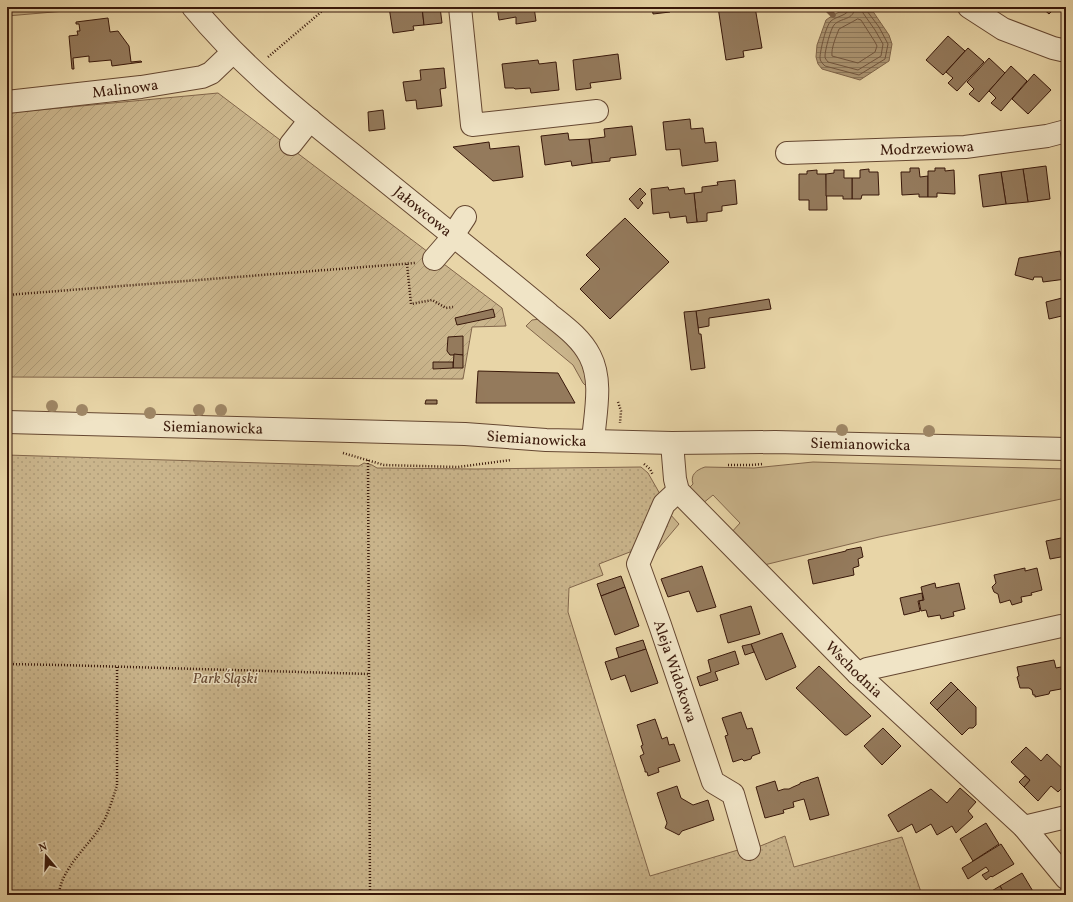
<svg xmlns="http://www.w3.org/2000/svg" width="1073" height="902" font-family="Vollkorn,serif">
	<style>
		.grass { fill: #cab58c; stroke: #82664b }
		.forest { fill: url(#forest-firs); stroke: #82664b }
		.park { fill: url(#park-dots); stroke: #82664b }
		.garden { fill: url(#garden-furrows); stroke: #82664b }
		.water { fill: url(#water-rules); stroke: #7e6348 }
		.lines { fill: none; stroke-linecap: round; stroke-linejoin: round }
		.shore { stroke: #72563e; stroke-width: 1 }
		.stream { stroke: #7e6348; stroke-width: 5.5 }
		.building { fill: #947a5c; stroke: #39180a }
		.minor-casing { stroke: #654731; stroke-width: 24 }
		.path { stroke: #39180a; stroke-width: 2.5; stroke-dasharray: 1 2; stroke-linecap: butt }
		.minor { stroke: #f0e4c6; stroke-width: 22 }
		.tree { fill: #9f8766 }
		.labels { text-anchor: middle; stroke-width: 3; stroke-linejoin: round; paint-order: stroke }
		.street-label { font-size: 15px; fill: #39180a; stroke: #f0e4c6 }
		.park-label { font-size: 15px; font-style: italic; fill: #644731; stroke: #f0e4c6 }
	</style>
	<defs>
		<pattern id="forest-firs" width="22" height="20" patternUnits="userSpaceOnUse"><rect width="22" height="20" fill="#cab58c"/><path d="M5 1l3.5 6h-7zM16 11l3.5 6h-7z" fill="#ae9b77"/></pattern>
		<pattern id="park-dots" width="8" height="8" patternUnits="userSpaceOnUse"><rect width="8" height="8" fill="#cab58c"/><path d="M2 2h.1M6 6h.1" fill="none" stroke="#ae9b77" stroke-width="1.8" stroke-linecap="round"/></pattern>
		<pattern id="garden-furrows" width="10" height="10" patternUnits="userSpaceOnUse"><rect width="10" height="10" fill="#cab58c"/><path d="M-1 1l2-2M0 10L10 0M9 11l2-2" fill="none" stroke="#ae9b77"/></pattern>
		<pattern id="water-rules" width="6" height="5" patternUnits="userSpaceOnUse"><rect width="6" height="5" fill="#ac9572"/><path d="M0 2.5h6" fill="none" stroke="#8d795c"/></pattern>
	</defs>
	<rect width="100%" height="100%" fill="#e8d5a7"/>
	<filter id="stains"><feTurbulence type="fractalNoise" baseFrequency=".005" numOctaves="4"/><feColorMatrix values="0 0 0 0 .2 0 0 0 0 .09 0 0 0 0 .02 0 0 0 .5 -.17"/></filter>
	<radialGradient id="worn" r=".72"><stop offset=".6" stop-color="#630" stop-opacity="0"/><stop offset="1" stop-color="#630" stop-opacity=".3"/></radialGradient>
	<g class="grass">
		<path d="M7 7H111L7 16Z"/>
		<path d="M540 319 572 348 581 362 585 374 587 387 583 383 573 365 526 326 532 320Z"/>
		<path d="M813 462 1066 469V498L879 537 760 566 730 534 740 523 713 495 702 504 688 489 693 484C690 475 696 470 705 467L754 468Z"/>
	</g>
	<path class="forest" d="M669 513 679 524 652 556Z"/>
	<path class="park" d="M7 455 359 466 364 463 372 465 377 468 475 469 641 467 648 473 660 494 635 550 599 564 603 575 569 588 568 612 650 876 738 850V851C753 851 771 841 785 836L794 867 902 837 922 895H7Z"/>
	<path class="garden" d="M218 93 502 308 506 326 472 327 463 379 7 377V113Z"/>
	<path class="water" d="M850 7H868L872 10 889 35 892 44 889 61 860 80 822 69 818 64 816 57 817 45 826 20 833 15Z"/>
	<g class="lines">
		<g class="shore">
			<path d="M850 7C849 16 836 16 831 21 826 25 820 51 820 58 820 61 822 63 825 66L859 75 885 59 888 44 879 27 867 11 866 7"/>
			<path d="M855 7C854 21 841 17 834 25 831 28 825 50 825 56 825 59 826 59 828 62L858 70 881 56 883 44 875 30 863 13 861 7"/>
			<path d="M858 19 861 20 875 42 877 46 875 52 858 63 832 56C831 48 836 37 839 29L852 22Z"/>
		</g>
		<path class="stream" d="M825 7 833 15"/>
	</g>
	<g class="building">
		<path d="M389 7H422L424 25 413 26 414 30 393 33Z"/>
		<path d="M422 7H440L442 23 424 25Z"/>
		<path d="M497 7H534L536 21 516 24V17L499 20Z"/>
		<path d="M652 7H675L669 8 670 12 653 14Z"/>
		<path d="M718 7H755L762 48 743 51 744 57 726 60Z"/>
		<path d="M1041 7H1056L1049 14Z"/>
		<path d="M108 18 110 32 118 31 129 46 131 62 141 61 142 62 112 66 111 60 89 62V56L73 58 74 69H72L69 36 78 35 77 31H80L79 24H76V22Z"/>
		<path d="M948 36 965 51 943 75 926 60Z"/>
		<path d="M968 48 984 62 957 91 948 83 953 78 946 72Z"/>
		<path d="M618 54 621 79 590 83 591 88 576 90 573 60Z"/>
		<path d="M989 58 1005 73 979 102 969 94 974 89 967 82Z"/>
		<path d="M538 60 539 64 556 62 559 90 531 93 530 88 515 89 514 88H505L502 64Z"/>
		<path d="M1011 66 1027 81 1001 111 991 103 996 98 989 91Z"/>
		<path d="M444 68 446 88 440 89 442 106 417 109 416 100 406 101 403 82 421 80 420 70Z"/>
		<path d="M1034 74 1051 90 1028 114 1012 99Z"/>
		<path d="M383 110 385 129 369 131 368 112Z"/>
		<path d="M690 119 691 129 703 128 705 143 716 142 718 161 682 166 680 149 666 150 663 122Z"/>
		<path d="M632 126 636 155 610 158V161L592 163 589 139 605 137 604 129Z"/>
		<path d="M568 133 569 140 589 139 592 163 572 166 571 161 545 165 541 136Z"/>
		<path d="M489 142 490 149 519 146 523 177 493 181 453 147Z"/>
		<path d="M1046 166 1050 199 1028 202 1023 169Z"/>
		<path d="M910 168H919L920 177 928 176V197H919V194L902 195 901 172H910Z"/>
		<path d="M935 168H945V171L954 170 955 194 937 193V197H928V171H935Z"/>
		<path d="M869 169V172H878L879 195H862L861 199H852V178H860V170Z"/>
		<path d="M1023 169 1028 202 1006 204 1001 172Z"/>
		<path d="M817 170V174H826L827 210H809V200H799V174H807V171Z"/>
		<path d="M834 170H844V178H852V199H843V196H826V174L834 173Z"/>
		<path d="M1001 172 1006 204 983 207 979 175Z"/>
		<path d="M735 180 737 204 722 206V211L707 213V221L697 222 694 193 702 192V187L718 185 717 182Z"/>
		<path d="M668 187 669 190 684 188 685 194 694 193 697 222 687 223 686 216 670 218 669 212 653 214 651 189Z"/>
		<path d="M640 188 646 194 640 200 643 203 638 209 629 199Z"/>
		<path d="M625 218 669 262 610 319 580 289 600 269 586 255Z"/>
		<path d="M1060 251 1066 279 1043 282 1042 277H1034L1033 280 1015 275 1019 258Z"/>
		<path d="M1066 297V315L1049 319 1046 302Z"/>
		<path d="M769 299 771 309 709 318V326L698 328 696 311Z"/>
		<path d="M493 309 495 317 457 325 455 318Z"/>
		<path d="M696 311 699 334H701L705 368 691 370 684 312Z"/>
		<path d="M463 336V355H450L447 351 448 337Z"/>
		<path d="M454 354 463 355V368H453Z"/>
		<path d="M433 362H453V368L433 369Z"/>
		<path d="M478 371 558 373 575 403H476Z"/>
		<path d="M426 400H437V404H425Z"/>
		<path d="M1066 537V556L1050 559 1046 541Z"/>
		<path d="M861 547 863 557 858 559 859 566 853 568 854 575 813 584 808 560 846 551V550Z"/>
		<path d="M702 566 716 607 697 612 689 591 668 597 661 579Z"/>
		<path d="M1025 568V571L1037 568 1042 590 1031 593 1032 595 1021 597 1022 602 1012 605 1010 600 1000 603 998 594 994 592 992 587 996 583 994 575Z"/>
		<path d="M621 576 625 587 601 596 597 584Z"/>
		<path d="M935 583 936 588 959 583 965 609 953 612 954 616 941 619 940 615 928 617 926 610 921 611 919 601 924 600 921 587Z"/>
		<path d="M625 587 639 626 615 635 601 596Z"/>
		<path d="M922 593 923 600 918 601 920 611 904 615 900 598Z"/>
		<path d="M751 606 760 634 728 643 720 615Z"/>
		<path d="M782 633 796 667 766 680 751 644Z"/>
		<path d="M643 640 646 649 619 658 616 648Z"/>
		<path d="M751 644 754 652 745 655 742 646Z"/>
		<path d="M646 649 658 683 631 692 625 675 611 680 605 662Z"/>
		<path d="M735 651 739 664 715 672 718 680 700 686 697 677 711 672 708 660Z"/>
		<path d="M1054 660 1056 668 1066 666V687L1061 688V689L1050 691 1049 694 1035 697V695H1033L1032 690 1029 688H1020L1017 677 1019 676 1017 667Z"/>
		<path d="M819 666 871 716 847 735H845L796 688Z"/>
		<path d="M951 682 958 689 937 710 930 703Z"/>
		<path d="M958 689 976 707V725L973 728H969L962 735 937 710Z"/>
		<path d="M741 712 747 729 752 728 760 753 752 756 751 759 744 761 742 759 733 762 725 736 728 735 722 718Z"/>
		<path d="M655 719 662 739 667 737 669 745 674 744 680 761 658 768 659 772 648 776 647 772H645V770L640 756 644 754 641 746 643 745 637 725Z"/>
		<path d="M883 728 901 746 882 765 864 746Z"/>
		<path d="M1026 747 1041 761 1047 754 1066 772V784L1058 792 1051 786 1038 801 1024 787 1030 780 1011 762Z"/>
		<path d="M1025 776 1030 780 1024 787 1019 782Z"/>
		<path d="M818 777 829 815 810 820 804 799 793 802 794 807 783 810 784 813 765 818 756 787 775 781 778 791 784 789H789L793 787 800 784V783Z"/>
		<path d="M677 786 681 798 693 805 708 800 714 820 682 831 679 835 665 828 667 823 657 793Z"/>
		<path d="M960 788 976 802 968 811 973 817 956 833 952 826 937 835 931 824 916 833 912 824 898 832 888 815 931 789 947 803Z"/>
		<path d="M986 823 999 844 973 861 960 839Z"/>
		<path d="M1001 844 1014 864 992 877 991 876 986 880 982 875 989 871 986 867 968 879 962 868Z"/>
		<path d="M1022 873 1034 893 1031 895H1005L1000 886Z"/>
		<path d="M1000 886 1005 895H985Z"/>
	</g>
	<g class="lines">
		<defs>
			<g id="minor">
				<path id="s1" d="M193 7C239 63 295 109 352 154 397 190 442 227 487 263 508 280 529 297 549 314 564 326 581 338 590 356 603 381 595 414 593 441"/>
				<path d="M460 7 472 125 597 111"/>
				<path d="M969 7 1003 29 1053 48 1066 51"/>
				<path id="s2" d="M7 102 141 87 202 77 211 73 233 52"/>
				<path d="M291 144 310 120"/>
				<path id="s3" d="M787 153 965 147 1047 136 1066 131"/>
				<path d="M434 259 447 244 465 217"/>
				<path id="s4" d="M7 422 465 434 546 440 593 441 672 443 775 442 1066 449"/>
				<path id="s5" d="M672 443 675 479 678 491 858 674 1024 827 1066 878"/>
				<path id="s6" d="M678 491 664 504 638 564 660 625 713 782 733 794 749 849"/>
				<path d="M858 674 867 669 1061 626"/>
				<path d="M1024 827 1066 817"/>
			</g>
		</defs>
		<use href="#minor" class="minor-casing"/>
		<g class="path">
			<path d="M268 57 327 7"/>
			<path d="M407 264 411 304 432 300 446 308 453 307"/>
			<path d="M7 295 415 263"/>
			<path d="M618 402 621 411 620 423"/>
			<path d="M343 453 384 465 458 467 511 460"/>
			<path d="M368 460 370 895"/>
			<path d="M644 464 650 469 653 475"/>
			<path d="M728 465H751L763 464"/>
			<path d="M7 664 61 665 369 674"/>
			<path d="M59 895C60 871 86 848 99 829 108 816 112 800 117 786V667"/>
		</g>
		<use href="#minor" class="minor"/>
	</g>
	<g class="tree">
		<circle cx="52" cy="406" r="6"/>
		<circle cx="82" cy="410" r="6"/>
		<circle cx="199" cy="410" r="6"/>
		<circle cx="221" cy="410" r="6"/>
		<circle cx="150" cy="413" r="6"/>
		<circle cx="842" cy="430" r="6"/>
		<circle cx="929" cy="431" r="6"/>
	</g>
	<g class="labels">
		<g class="street-label">
			<text dy="5" stroke="none"><textPath href="#s2" startOffset="119">Malinowa</textPath></text>
			<text dy="5" stroke="none"><textPath href="#s3" startOffset="140">Modrzewiowa</textPath></text>
			<text dy="5" stroke="none"><textPath href="#s1" startOffset="308">Jałowcowa</textPath></text>
			<text dy="5" stroke="none"><textPath href="#s4" startOffset="206">Siemianowicka</textPath></text>
			<text dy="5" stroke="none"><textPath href="#s4" startOffset="530">Siemianowicka</textPath></text>
			<text dy="5" stroke="none"><textPath href="#s4" startOffset="854">Siemianowicka</textPath></text>
			<text dy="5" stroke="none"><textPath href="#s5" startOffset="299">Wschodnia</textPath></text>
			<text dy="5" stroke="none"><textPath href="#s6" startOffset="198">Aleja Widokowa</textPath></text>
		</g>
		<g class="park-label">
			<text x="225" y="683">Park Śląski</text>
		</g>
	</g>
	<rect width="1073" height="902" fill="none" stroke="#e8d5a7" stroke-width="24"/>
	<rect x="8" y="8" width="1057" height="886" fill="none" stroke="#39180a" stroke-width="2"/>
	<rect x="12" y="12" width="1049" height="878" fill="none" stroke="#39180a"/>
	<g transform="translate(46 856) rotate(341)" stroke="#f0e4c6" stroke-width="3" paint-order="stroke">
	<path d="M0-3L7 15L0 10L-7 15Z" fill="#39180a"/>
	<text y="-6" font-size="11" font-weight="bold" text-anchor="middle" fill="#39180a">N</text>
	</g>
	<rect width="100%" height="100%" filter="url(#stains)"/>
	<rect width="100%" height="100%" fill="url(#worn)"/>
</svg>
